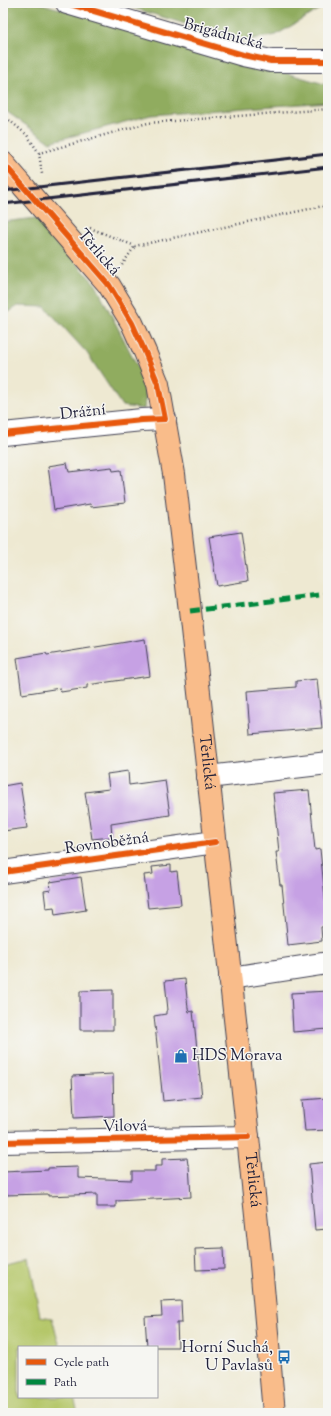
<svg xmlns="http://www.w3.org/2000/svg" width="331" height="1416" font-family="'Sorts Mill Goudy',serif">
<rect width="100%" height="100%" fill="#f6f6f2"/>
<filter id="ink" filterUnits="userSpaceOnUse"><feTurbulence type="fractalNoise" baseFrequency=".025" numOctaves="2"/><feDisplacementMap in="SourceGraphic" scale="8" xChannelSelector="R" yChannelSelector="G"/><feConvolveMatrix kernelMatrix="1 2 1 2 8 2 1 2 1" color-interpolation-filters="sRGB"/></filter>
<filter id="wash" filterUnits="userSpaceOnUse"><feTurbulence type="fractalNoise" baseFrequency=".012" numOctaves="4" result="noise"/><feDisplacementMap in="SourceGraphic" scale="16" xChannelSelector="R" yChannelSelector="G"/><feGaussianBlur stdDeviation="0.9" result="paint"/><feColorMatrix in="noise" values="0 0 0 0 0 0 0 0 0 0 0 0 0 0 0 0 0 1.4 0 .05"/><feComposite in="paint" operator="in"/></filter>
<g filter="url(#wash)">
<rect width="100%" height="100%" fill="#eee9d2"/>
<polygon fill="#b5c76a" stroke="#6c7452" points="29,1258 40,1316 52,1318 60,1347 19,1347 19,1397 74,1397 78,1413 3,1413 3,1264"/>
<g fill="#90ac5e" stroke="#59674c">
<polygon points="3,3 39,3 328,85 328,102 151,115 50,142 3,109"/>
<polygon points="117,3 328,3 328,4 276,35 241,41"/>
<polygon points="36,218 96,285 147,385 144,409 122,406 87,353 45,307 18,306 3,316 3,222"/>
</g>
<g id="blocks">
<g fill="#c6a1e4">
<polygon points="67,463 69,472 112,467 113,471 121,470 125,503 91,507 90,504 54,510 48,466"/>
<polygon points="241,532 248,581 217,586 209,537"/>
<polygon points="145,639 150,676 87,685 87,688 61,692 60,688 22,694 17,658 46,653 47,655"/>
<polygon points="317,679 322,728 250,734 247,691 296,687 296,681"/>
<polygon points="128,771 129,785 165,780 170,815 111,824 112,837 92,839 85,792 109,789 107,774"/>
<polygon points="20,783 27,828 3,831 3,786"/>
<polygon points="309,790 315,850 320,849 328,926 321,927 322,941 288,945 282,885 280,885 276,852 279,852 273,793"/>
<polygon points="171,865 171,872 177,871 181,905 148,908 144,875 153,874 152,867"/>
<polygon points="81,877 86,910 55,915 54,907 46,908 44,891 51,890 50,882"/>
<polygon points="185,979 188,1008 189,1012 193,1011 202,1097 163,1101 154,1016 166,1014 166,1011 168,1010 165,981"/>
<polygon points="113,990 113,1030 80,1030 80,991"/>
<polygon points="328,991 328,1029 293,1032 291,993"/>
<polygon points="113,1074 114,1116 74,1118 72,1076"/>
<polygon points="328,1098 328,1130 305,1131 302,1100"/>
<polygon points="187,1158 188,1165 189,1165 191,1197 116,1201 116,1207 97,1207 97,1194 48,1196 48,1194 3,1195 3,1172 48,1170 48,1168 78,1167 78,1178 132,1180 132,1171 155,1171 155,1166 162,1166 162,1159"/>
<polygon points="328,1162 328,1229 315,1230 309,1164"/>
<polygon points="223,1248 224,1269 196,1270 195,1249"/>
<polygon points="181,1301 182,1322 177,1322 178,1347 147,1347 145,1317 162,1316 161,1302"/>
</g>
</g>
</g>
<g filter="url(#ink)">
<use href="#blocks" fill-opacity="0" stroke="#414052" stroke-width="1"/>
<g fill="none" stroke-linecap="round" stroke-linejoin="round">
<g stroke="#414052" stroke-width="24">
<g id="minor">
<polyline points="67,3 243,55 271,61 328,61"/>
<polyline points="3,434 142,420 165,419"/>
<polyline points="208,777 328,763"/>
<polyline points="3,872 215,842"/>
<polyline points="230,978 328,963"/>
<polyline points="3,1142 248,1137"/>
</g>
</g>
<g stroke="#414052" stroke-width="24">
<g id="major">
<path id="s1" d="M3,163L109,285L132,323L145,352L158,384L174,474L190,611L248,1137L260,1253L274,1413"/>
</g>
</g>
<g stroke="#414052" stroke-width="2.5" stroke-dasharray="1 3" stroke-linecap="butt">
<polyline points="3,115 27,135 39,153 148,123 328,109"/>
<polyline points="39,153 42,174"/>
<polyline points="90,228 135,246 328,205"/>
<polyline points="122,265 135,246"/>
</g>
<use href="#minor" stroke="#fff" stroke-width="22"/>
<use href="#major" stroke="#f9bc8a" stroke-width="22"/>
<g stroke="#22223b" stroke-width="3">
<polyline points="3,191 328,154"/>
<polyline points="3,204 328,167"/>
</g>
<polyline stroke="#00873e" stroke-width="5" stroke-dasharray="10 5" stroke-linecap="butt" points="190,611 328,594"/>
<g stroke="#f6f6f2" stroke-width="8">
<g id="cycleway">
<polyline points="67,3 243,55 271,61 328,61"/>
<polyline points="3,163 109,285 132,323 145,352 158,384 165,419 142,420 3,434"/>
<polyline points="3,872 215,842"/>
<polyline points="3,1142 248,1137"/>
</g>
</g>
<use href="#cycleway" stroke="#e8590c" stroke-width="6"/>
</g>
</g>
<defs>
<g id="shop-bare" transform="scale(1.08)"><path d="M-5-2.5h2.3a2.7 3.5 0 0 1 5.4 0H5L5.5 6h-11ZM-1.5-2.5h3a1.5 2.3 0 0 0-3 0Z" fill="#1f6fb2" stroke="#f6f6f2" stroke-width="2.5" paint-order="stroke"/></g>
<g id="bus-bare" transform="scale(1.08)"><path d="M-5-6H5V4H4V6H2V4H-2V6H-4V4H-5ZM-3.5-4V0h7V-4ZM-3.5 1.2v1.5H-2V1.2ZM2 1.2v1.5H3.5V1.2Z" fill="#1f6fb2" stroke="#f6f6f2" stroke-width="2.5" paint-order="stroke"/></g>
</defs>
<g fill-rule="evenodd">
<use href="#shop-bare" x="181" y="1056"/>
<use href="#bus-bare" x="284" y="1357"/>
</g>
<g text-anchor="middle" dominant-baseline="central" stroke-width="3" stroke-linejoin="round" paint-order="stroke">
<g font-size="16" fill="#22223b" stroke="#f6f6f2">
<text transform="translate(223 35) rotate(15)">Brigádnická</text>
<text transform="translate(98 253) rotate(49)">Těrlická</text>
<text transform="translate(83 413) rotate(-6)">Drážní</text>
<text stroke="none"><textPath href="#s1" startOffset="654">Těrlická</textPath></text>
<text transform="translate(107 844) rotate(-8)">Rovnoběžná</text>
<text transform="translate(125 1127) rotate(-1)">Vilová</text>
<text stroke="none"><textPath href="#s1" startOffset="1074">Těrlická</textPath></text>
</g>
<g font-size="16" fill="#22223b" stroke="#f6f6f2" text-anchor="start">
<text x="192" y="1056">HDS Morava</text>
<text x="273" y="1348" text-anchor="end">Horní Suchá,<tspan x="273" dy="18">U Pavlasů</tspan></text>
</g>
</g>
<rect width="331" height="1416" fill="none" stroke="#f6f6f2" stroke-width="16"/>
<rect x="18" y="1346" width="140" height="52" fill="#f6f6f2" stroke="#a1a1a9"/>
<rect x="26" y="1359" width="20" height="6" fill="#e8590c" stroke="#a1a1a9"/>
<text x="54" y="1366" font-size="12" fill="#22223b">Cycle path</text>
<rect x="26" y="1379" width="20" height="6" fill="#00873e" stroke="#a1a1a9"/>
<text x="54" y="1386" font-size="12" fill="#22223b">Path</text>
</svg>
